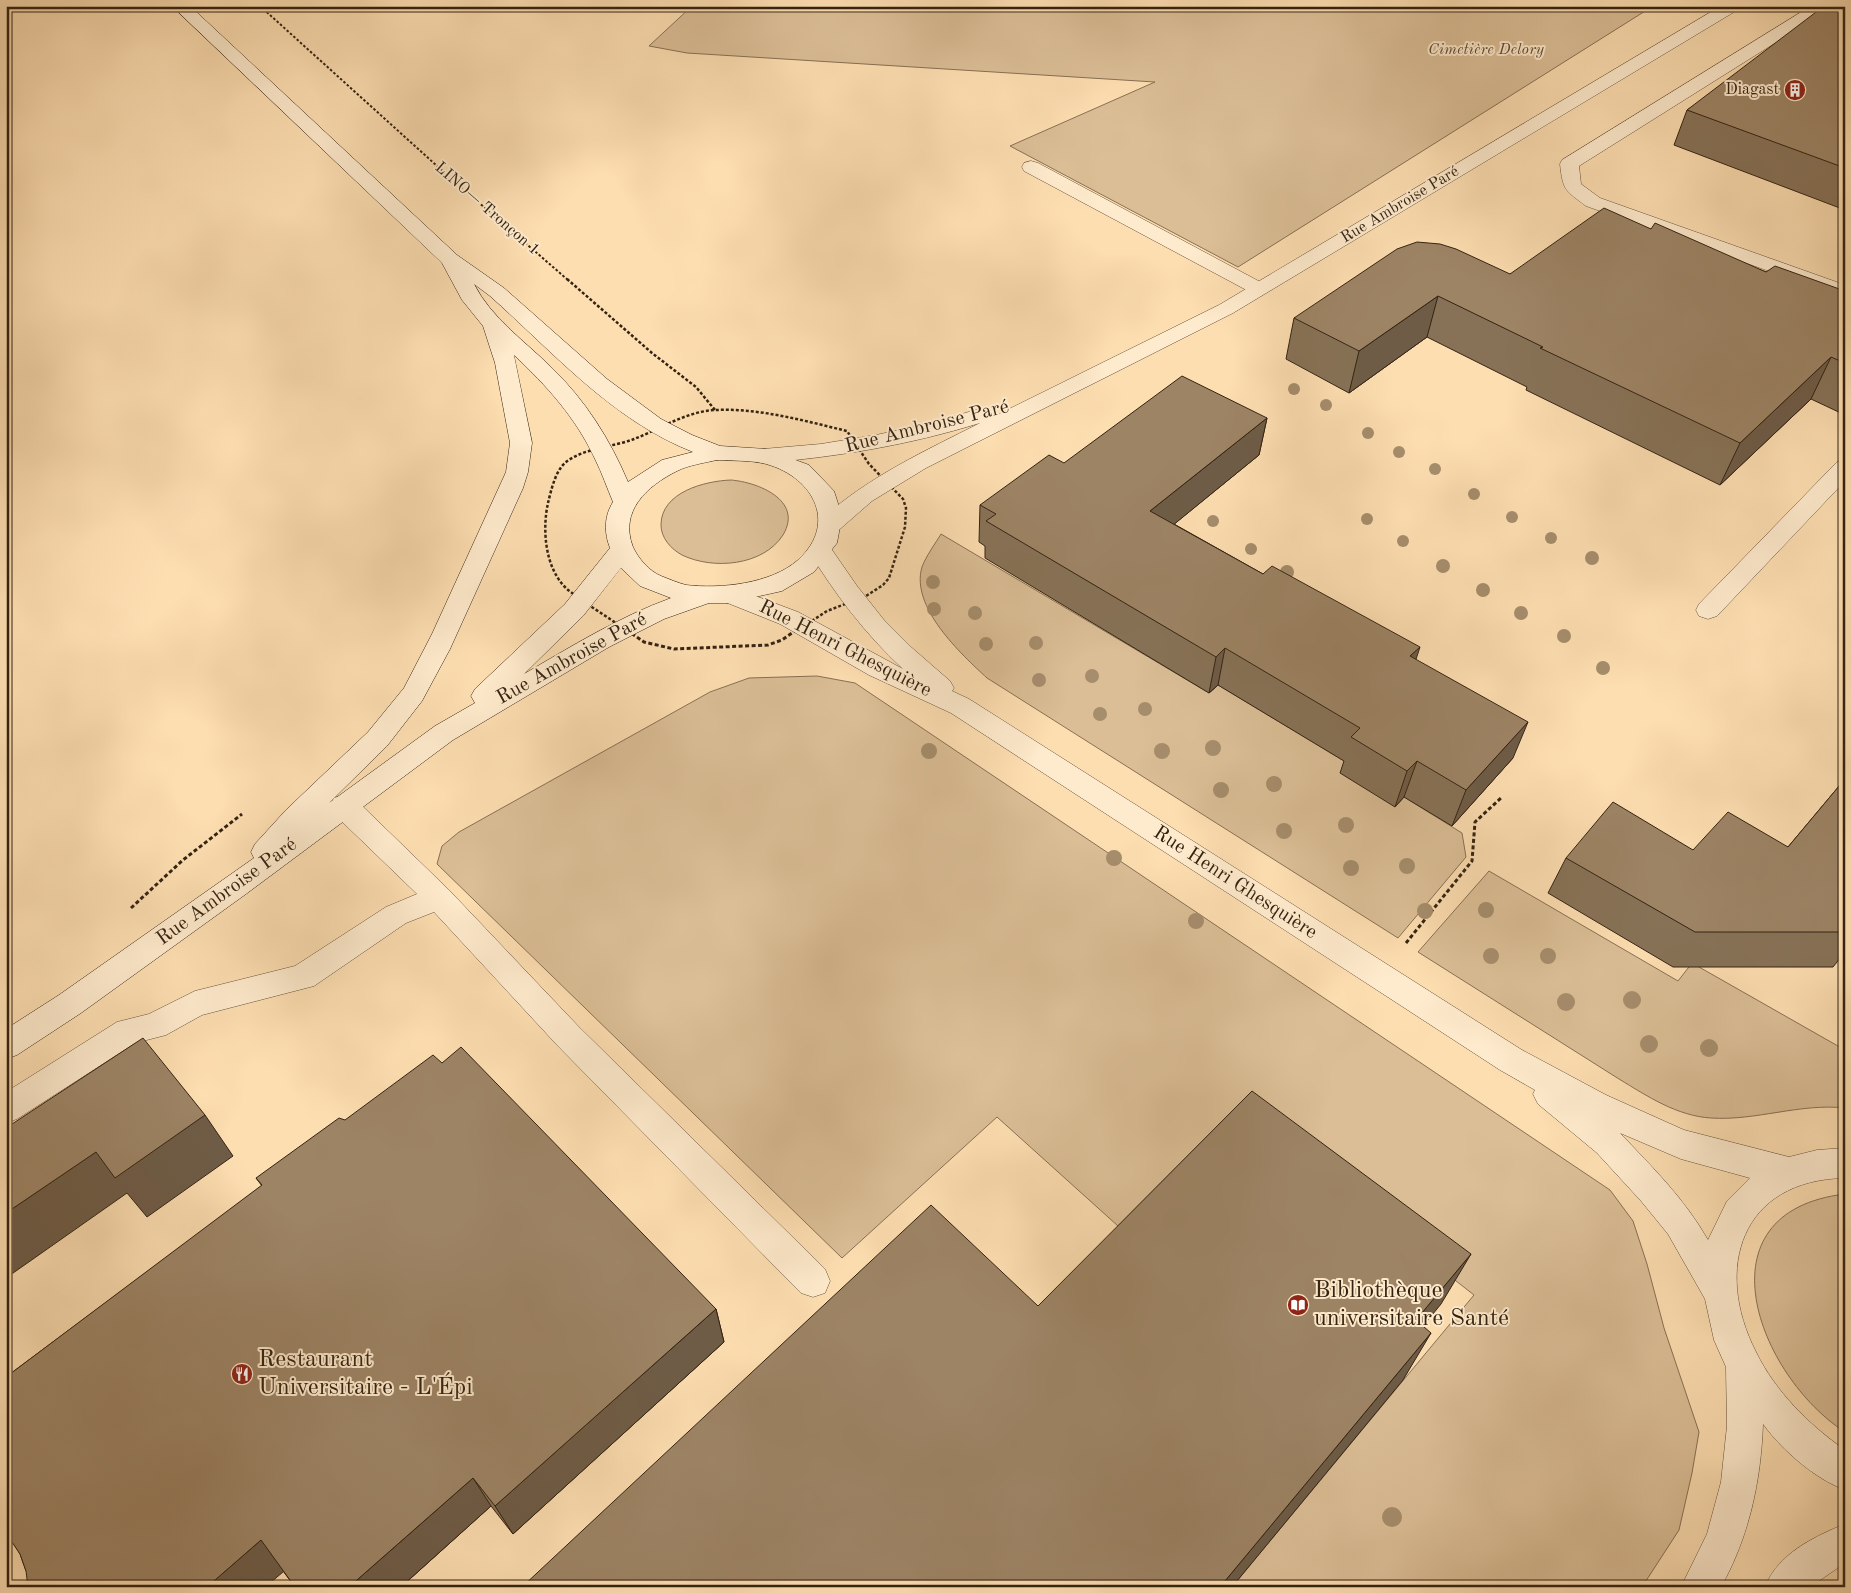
<svg xmlns="http://www.w3.org/2000/svg" width="1851" height="1593" font-family="'Old Standard TT',serif">
<rect width="100%" height="100%" fill="#fddeb1"/>
<filter id="stains"><feTurbulence type="fractalNoise" baseFrequency=".004" numOctaves="4"/><feColorMatrix values="0 0 0 0 .2 0 0 0 0 .09 0 0 0 0 .02 0 0 0 .5 -.17"/></filter>
<radialGradient id="worn" r=".72"><stop offset=".6" stop-color="#630" stop-opacity="0"/><stop offset="1" stop-color="#630" stop-opacity=".3"/></radialGradient>
<g fill="#dbbe96" stroke="#887054">
<polygon points="692,6 1648,6 1650,8 1238,267 1010,146 1155,82 687,53 649,46"/>
<path d="M731,480C757,482 804,500 783,535C763,566 713,570 682,555C671,549 661,538 661,525C661,492 705,481 731,480Z"/>
<path d="M941,534L1209,693L1218,685L1349,764L1341,773L1395,806L1404,797L1462,833L1466,857L1398,938L987,678C961,654 910,607 922,567C926,556 935,544 941,534Z"/>
<polygon points="817,676 855,683 1610,1190 1633,1221 1647,1264 1664,1328 1699,1432 1692,1473 1679,1530 1642,1587 1232,1587 1474,1295 1235,1108 1118,1226 997,1117 842,1258 437,864 442,846 459,832 710,692 749,678"/>
<path d="M1489,871L1678,981L1692,963L1845,1050V1108C1800,1103 1756,1121 1711,1118C1677,1116 1647,1096 1619,1079L1418,952Z"/>
<path d="M1845,1194V1432C1758,1376 1695,1212 1845,1194Z"/>
</g>
<g fill="none" stroke-linecap="round" stroke-linejoin="round">
<g stroke="#66523a" stroke-width="1">
<g id="service">
<path d="M1811,6H1831L1829,9L1579,166L1581,184L1600,198L1845,285V298L1586,206C1565,190 1563,191 1560,164L1562,160Z"/>
<polygon points="1031,161 1038,163 1266,285 1269,289 1266,293 1259,295 1252,293 1024,171 1022,167 1024,163"/>
<polygon points="344,795 354,798 449,890 579,1027 825,1269 830,1281 825,1293 813,1297 801,1293 557,1045 434,912 406,923 314,986 202,1015 166,1035 135,1043 17,1119 6,1123 6,1092 117,1022 149,1014 195,991 295,966 386,907 417,894 334,814 330,806 334,798"/>
</g>
</g>
<g stroke="#66523a" stroke-width="1">
<polygon id="minor" points="1845,460 1845,481 1717,616 1708,619 1699,616 1696,610 1699,604 1837,462"/>
</g>
<g stroke="#66523a" stroke-width="1">
<g id="tertiary">
<path d="M1721,6H1741L1739,9L1233,313L926,468L872,501L840,529L832,531L824,529L820,523L824,517C870,476 925,451 980,423C909,445 837,457 763,463L755,461L752,456L755,451L763,449L821,444L876,435L927,424L986,407L994,409L997,415L1219,305Z"/>
<path d="M820,542L828,544L857,586L884,620L911,647L950,681L954,688L952,691L969,699L1522,1050L1606,1095L1684,1130L1789,1157L1817,1150L1845,1148V1178C1741,1180 1713,1268 1756,1352C1775,1391 1809,1425 1845,1450V1490C1814,1478 1783,1451 1763,1424C1761,1481 1749,1537 1721,1587H1681L1707,1534L1721,1482L1727,1426L1726,1367L1714,1340L1705,1299L1668,1234L1641,1201L1597,1153L1538,1104L1533,1094L1535,1090L1500,1070L951,713L869,675L780,624L720,600L717,594L720,588L729,586L798,612L903,669C865,634 835,594 808,550L812,544ZM1620,1133L1681,1159L1750,1178L1727,1201L1708,1240C1684,1198 1653,1168 1620,1133Z"/>
<path d="M1845,1524V1563L1810,1587H1765C1778,1554 1813,1537 1845,1524Z"/>
</g>
</g>
<g stroke="#342312" stroke-width="1">
<path id="secondary" d="M172,6H190L457,255L504,288L607,379L661,419L692,435L720,446L766,449L809,465L834,491L842,516L837,543L814,572L782,591L728,603H709L664,619L609,647L453,740L246,894L81,1013L17,1055L6,1059V1029L59,995L254,858L251,852L255,844L286,810L368,732L404,688L432,634L506,472L510,443L495,363L483,326L462,300L442,263ZM474,284L490,296C554,353 612,420 693,452L662,460L628,482C610,439 585,400 552,368C525,341 492,319 474,284ZM514,355C547,386 576,418 595,459C602,473 607,488 613,502C604,516 604,533 610,548L565,604L475,689L471,696L475,703L435,726L329,803L387,746L422,701L450,649L523,488L528,472L532,443ZM717,460C732,461 748,460 762,463C811,474 840,522 798,560C771,584 720,589 686,585C678,583 669,579 661,576C649,571 638,558 633,547C619,511 647,486 677,471C689,465 704,463 717,460ZM621,568L640,586L671,598C619,617 572,646 524,674L583,616Z"/>
</g>
<polyline stroke="#342312" stroke-width="2" stroke-dasharray="2.5 2" stroke-linecap="butt" points="260,6 447,175 568,280"/>
<g stroke="#342312" stroke-width="2.5" stroke-dasharray="3 2" stroke-linecap="butt">
<polyline points="567,279 652,353 696,387 715,410"/>
<path d="M623,628C605,615 584,603 567,589C545,569 542,530 548,503C551,491 555,471 566,462C584,448 613,447 634,439C660,429 687,411 716,410C760,408 805,421 847,431L869,464L903,499L906,508L905,527L889,578L883,585L866,596L827,611L801,628"/>
</g>
<g stroke="#342312" stroke-width="3" stroke-dasharray="4 2.5" stroke-linecap="butt">
<polyline points="621,626 644,642 674,649 768,645 782,640 802,626"/>
<polyline points="131,908 183,860 242,814"/>
<polyline points="1406,943 1472,861 1475,822 1501,798"/>
</g>
<use href="#service" fill="#feeacc" fill-rule="evenodd"/>
<use href="#minor" fill="#feeacc" fill-rule="evenodd"/>
<use href="#tertiary" fill="#feeacc" fill-rule="evenodd"/>
<use href="#secondary" fill="#feeacc" fill-rule="evenodd"/>
</g>
<g fill="#a68d6c">
<circle cx="1294" cy="389" r="6"/>
<circle cx="1326" cy="405" r="6"/>
<circle cx="1368" cy="433" r="6"/>
<circle cx="1399" cy="452" r="6"/>
<circle cx="1435" cy="469" r="6"/>
<circle cx="1474" cy="494" r="6"/>
<circle cx="1512" cy="517" r="6"/>
<circle cx="1367" cy="519" r="6"/>
<circle cx="1213" cy="521" r="6"/>
<circle cx="1551" cy="538" r="6"/>
<circle cx="1403" cy="541" r="6"/>
<circle cx="1251" cy="549" r="6"/>
<circle cx="1592" cy="558" r="7"/>
<circle cx="1443" cy="566" r="7"/>
<circle cx="1287" cy="572" r="7"/>
<circle cx="933" cy="582" r="7"/>
<circle cx="1483" cy="590" r="7"/>
<circle cx="934" cy="609" r="7"/>
<circle cx="975" cy="613" r="7"/>
<circle cx="1521" cy="613" r="7"/>
<circle cx="1564" cy="636" r="7"/>
<circle cx="1036" cy="643" r="7"/>
<circle cx="986" cy="644" r="7"/>
<circle cx="1603" cy="668" r="7"/>
<circle cx="1092" cy="676" r="7"/>
<circle cx="1039" cy="680" r="7"/>
<circle cx="1145" cy="709" r="7"/>
<circle cx="1100" cy="714" r="7"/>
<circle cx="1213" cy="748" r="8"/>
<circle cx="929" cy="751" r="8"/>
<circle cx="1162" cy="751" r="8"/>
<circle cx="1274" cy="784" r="8"/>
<circle cx="1221" cy="790" r="8"/>
<circle cx="1346" cy="825" r="8"/>
<circle cx="1284" cy="831" r="8"/>
<circle cx="1114" cy="858" r="8"/>
<circle cx="1407" cy="866" r="8"/>
<circle cx="1351" cy="868" r="8"/>
<circle cx="1486" cy="910" r="8"/>
<circle cx="1425" cy="911" r="8"/>
<circle cx="1196" cy="921" r="8"/>
<circle cx="1491" cy="956" r="8"/>
<circle cx="1548" cy="956" r="8"/>
<circle cx="1632" cy="1000" r="9"/>
<circle cx="1566" cy="1002" r="9"/>
<circle cx="1649" cy="1044" r="9"/>
<circle cx="1709" cy="1048" r="9"/>
<circle cx="1392" cy="1517" r="10"/>
</g>
<g fill="#877257" stroke="#342312">
<polygon points="1845,6 1845,210 1674,145 1687,110"/>
<polygon points="1651,229 1766,272 1845,291 1845,415 1811,399 1720,485 1526,390 1527,387 1427,337 1349,393 1286,359 1294,318 1510,274"/>
<polygon points="1267,418 1259,455 1174,524 1416,660 1513,758 1452,826 1404,797 1395,807 1340,773 1344,761 1218,685 1209,693 985,558 985,546 979,542 980,505"/>
<polygon points="1845,779 1845,952 1833,967 1673,967 1548,893 1566,858 1693,850 1788,847"/>
<polygon points="256,1178 716,1309 724,1342 513,1534 491,1506 401,1587 295,1587 283,1571 26,1571 20,1554 8,1535 6,1535 6,1377 262,1186"/>
</g>
<g fill="#6e5c47" stroke="#342312">
<polygon points="1438,296 1427,337 1349,393 1359,351"/>
<polygon points="1831,357 1811,399 1720,485 1740,443"/>
<polygon points="1267,418 1259,455 1145,548 1150,511"/>
<polygon points="1420,647 1408,684 1410,656"/>
<polygon points="1225,648 1218,685 1209,693 1216,657"/>
<polygon points="1528,722 1513,758 1452,826 1466,790"/>
<polygon points="1417,761 1404,797 1395,807 1407,771"/>
<polygon points="205,1115 233,1156 147,1217 127,1193 6,1278 6,1213 96,1152"/>
<polygon points="1471,1254 1441,1304 1389,1368 1416,1320"/>
<polygon points="716,1309 724,1342 513,1534 495,1506"/>
<polygon points="1431,1333 1403,1380 1232,1587 1220,1587"/>
<polygon points="473,1478 491,1506 401,1587 349,1587"/>
<polygon points="261,1540 289,1567 265,1587 207,1587"/>
</g>
<g fill="#9d8465" stroke="#342312">
<polygon points="1824,6 1845,6 1845,168 1687,110"/>
<polygon points="1604,208 1651,229 1655,223 1766,272 1775,266 1845,291 1845,363 1831,357 1740,443 1540,348 1543,347 1438,296 1359,351 1294,318 1397,249 1417,242 1440,244 1456,249 1510,274"/>
<polygon points="1182,376 1267,418 1150,511 1263,574 1272,566 1420,647 1410,656 1528,722 1466,790 1417,761 1407,771 1351,737 1360,728 1225,648 1216,657 986,521 996,514 980,505 1049,455 1064,463"/>
<polygon points="1845,779 1845,932 1695,932 1566,858 1613,802 1693,850 1728,812 1788,847"/>
<polygon points="143,1038 205,1115 115,1178 96,1152 6,1213 6,1128"/>
<polygon points="461,1047 716,1309 495,1506 473,1478 349,1587 295,1587 261,1540 207,1587 28,1587 26,1571 20,1554 6,1533 6,1377 262,1185 256,1178 339,1118 345,1120 433,1055 442,1063"/>
<polygon points="1252,1091 1471,1254 1416,1320 1431,1333 1220,1587 522,1587 931,1205 1038,1306"/>
</g>
<defs>
<g id="building-disc" transform="scale(1.125)"><circle r="9.5" fill="#8f2418" stroke="#feeacc"/><path d="M-4-6H4V6H1V3H-1V6H-4ZM-2.5-4.3h1.7v1.8h-1.7ZM.8-4.3h1.7v1.8H.8ZM-2.5-1h1.7V.8h-1.7ZM.8-1h1.7V.8H.8Z" fill="#fff"/></g>
<g id="library-disc" transform="scale(1.125)"><circle r="9.5" fill="#8f2418" stroke="#feeacc"/><path d="M-6-4Q-3-5.5-.7-3.5V5Q-3 3-6 4ZM6-4Q3-5.5 .7-3.5V5Q3 3 6 4Z" fill="#fff"/></g>
<g id="restaurant-disc" transform="scale(1.125)"><circle r="9.5" fill="#8f2418" stroke="#feeacc"/><path d="M-5-6h1v4h1v-4h1v4h1v-4h1v5L-1.5 .5V6h-2V.5L-5-1ZM5-6V6H3V1.5H1.5Q1.5-4 5-6Z" fill="#fff"/></g>
</defs>
<g fill-rule="evenodd">
<use href="#building-disc" x="1795" y="90"/>
<use href="#library-disc" x="1298" y="1305"/>
<use href="#restaurant-disc" x="242" y="1374"/>
</g>
<g text-anchor="middle" dominant-baseline="central" stroke-width="4" stroke-linejoin="round" paint-order="stroke">
<g font-size="16" font-style="italic" fill="#5e4a33" stroke="#feeacc">
<text x="1486" y="50">Cimetière Delory</text>
</g>
<g font-size="16" fill="#342312" stroke="#feeacc" text-anchor="end">
<text x="1779" y="90">Diagast</text>
</g>
<g font-size="16" fill="#342312" stroke="#feeacc">
<text transform="translate(1400 205) rotate(-31)">Rue Ambroise Paré</text>
<text transform="translate(487 209) rotate(41)">LINO— Tronçon 1</text>
</g>
<g font-size="20" fill="#342312" stroke="#feeacc">
<text transform="translate(927 427) rotate(-14)">Rue Ambroise Paré</text>
<text transform="translate(845 649) rotate(27)">Rue Henri Ghesquière</text>
<text transform="translate(572 659) rotate(-29)">Rue Ambroise Paré</text>
<text transform="translate(1235 883) rotate(33)">Rue Henri Ghesquière</text>
<text transform="translate(227 892) rotate(-36)">Rue Ambroise Paré</text>
</g>
<g font-size="24" fill="#342312" stroke="#feeacc" text-anchor="start">
<text x="1314" y="1291">Bibliothèque<tspan x="1314" dy="28">universitaire Santé</tspan></text>
<text x="258" y="1360">Restaurant<tspan x="258" dy="28">Universitaire - L'Épi</tspan></text>
</g>
</g>
<rect width="1851" height="1593" fill="none" stroke="#fddeb1" stroke-width="25"/>
<rect x="8" y="8" width="1836" height="1578" fill="none" stroke="#342312" stroke-width="2.5"/>
<rect x="12" y="12" width="1826" height="1568" fill="none" stroke="#342312"/>
<rect width="100%" height="100%" filter="url(#stains)"/>
<rect width="100%" height="100%" fill="url(#worn)"/>
</svg>
